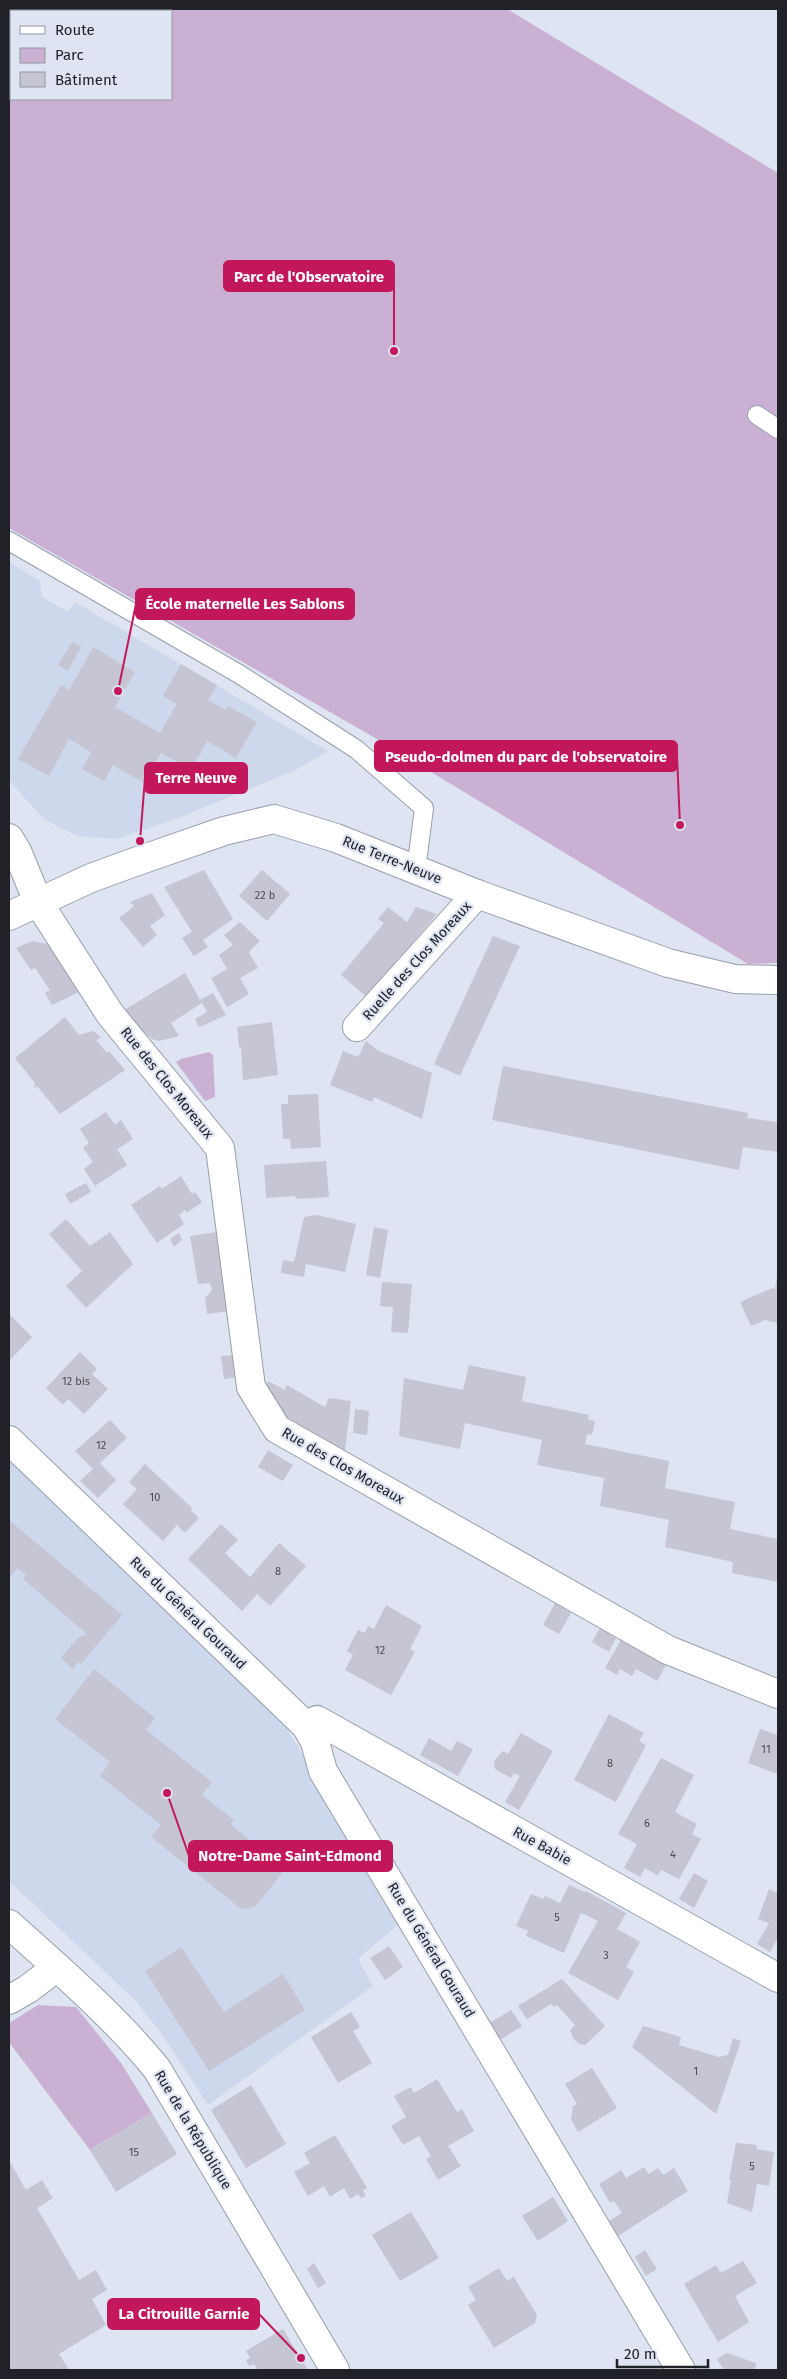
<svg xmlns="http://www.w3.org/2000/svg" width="787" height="2379" font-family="'Fira Sans',sans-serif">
<rect width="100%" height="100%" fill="#dee4f2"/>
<g fill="#ced8ec">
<polygon points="9,562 40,581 42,597 68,612 75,602 328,751 296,770 168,822 117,839 77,836 45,820 9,781"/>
<polygon points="9,1459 274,1706 401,1922 358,1959 373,1986 208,2105 161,2033 136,2001 9,1881"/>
</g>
<g fill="#cab1d3" fill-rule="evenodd">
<path d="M9,9H507L778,173V963L748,964L370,735L9,528ZM11,11H171V99H11Z"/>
<polygon points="209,1052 213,1055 215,1097 205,1101 176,1062 181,1059"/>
<polygon points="38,2005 76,2007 121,2063 152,2113 90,2150 9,2042 9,2023"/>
</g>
<g fill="#c6c5d3">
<polygon points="72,642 81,647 68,671 58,665"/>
<polygon points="93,647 135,672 115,707 160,733 177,704 163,696 181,664 217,685 208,700 225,710 228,706 257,722 236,758 207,741 191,770 161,753 144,783 113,765 104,781 82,769 91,752 69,739 49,776 18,759 61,685 69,690"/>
<polygon points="204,870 233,919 203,940 208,947 194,956 182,938 192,932 164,887"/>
<polygon points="262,870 290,894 267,921 239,896"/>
<polygon points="152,893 165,915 150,926 157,935 143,947 119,918 134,906 130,902"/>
<polygon points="388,907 407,922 416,907 437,914 367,997 341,975 384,923 378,919"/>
<polygon points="240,922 260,941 249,952 258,968 240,978 249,994 227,1007 211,978 227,969 219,955 233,945 224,935"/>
<polygon points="493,936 520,946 460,1076 434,1064"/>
<polygon points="32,941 47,944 81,991 52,1005 45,993 50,990 35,968 31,970 16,948"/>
<polygon points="185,973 200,1000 213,993 226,1015 199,1027 195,1019 207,1012 202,1003 171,1023 179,1036 159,1041 152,1039 121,1012"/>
<polygon points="65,1017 79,1035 93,1031 101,1037 96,1040 107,1053 109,1051 125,1070 60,1114 37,1086 34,1088 35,1083 15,1058"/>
<polygon points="272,1022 278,1075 243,1080 241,1047 239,1047 237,1027"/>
<polygon points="366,1041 377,1050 432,1073 422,1119 374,1097 372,1102 330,1085 343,1051 358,1057"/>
<polygon points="503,1066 748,1113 747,1118 778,1122 778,1152 743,1147 739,1170 492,1120"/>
<polygon points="318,1094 321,1147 291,1149 290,1139 283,1139 281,1104 288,1104 288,1095"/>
<polygon points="106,1112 115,1125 121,1120 133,1139 117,1149 127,1165 95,1186 84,1169 93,1162 83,1148 89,1143 80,1129"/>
<polygon points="326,1161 329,1197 296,1199 295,1196 266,1198 264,1165"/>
<polygon points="181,1176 192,1194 195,1192 202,1202 187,1213 185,1210 179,1215 184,1224 157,1243 131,1205 160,1186 162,1189"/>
<polygon points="86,1183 91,1192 70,1204 65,1194"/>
<polygon points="317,1215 356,1224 345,1272 306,1264 304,1277 281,1273 283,1260 294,1262 304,1217"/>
<polygon points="66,1219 90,1246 110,1232 133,1264 86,1308 66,1286 82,1271 49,1234"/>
<polygon points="374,1227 388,1230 380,1278 366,1275"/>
<polygon points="223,1231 231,1311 207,1314 205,1298 212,1290 210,1283 198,1284 190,1236"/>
<polygon points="179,1233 182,1240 174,1247 170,1239"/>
<polygon points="777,1277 778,1323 765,1320 751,1326 740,1302 772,1288 775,1289"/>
<polygon points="382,1282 412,1284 408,1333 391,1332 393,1307 380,1306"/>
<polygon points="9,1314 32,1337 9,1361"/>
<polygon points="80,1352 97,1369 92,1374 108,1389 84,1414 68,1399 63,1405 46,1388"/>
<polygon points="236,1355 238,1377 224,1379 221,1356"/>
<polygon points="469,1365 526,1377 522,1401 589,1415 588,1420 595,1421 592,1435 587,1434 585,1444 669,1461 665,1488 735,1502 730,1529 778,1539 778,1582 732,1573 733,1562 665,1547 669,1520 600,1506 604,1478 537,1465 542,1440 465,1423 460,1449 399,1436 404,1378 463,1390"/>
<polygon points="268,1381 285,1390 287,1385 325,1407 329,1398 351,1401 345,1451 288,1418 276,1404 266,1386"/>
<polygon points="355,1409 369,1411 367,1435 353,1433"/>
<polygon points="110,1420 127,1438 100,1463 116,1480 98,1498 80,1481 93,1469 75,1451"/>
<polygon points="268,1450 293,1465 283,1481 258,1467"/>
<polygon points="145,1464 192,1508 191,1510 199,1518 185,1533 177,1525 163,1541 123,1504 137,1489 129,1482"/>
<polygon points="9,1520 122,1615 81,1664 78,1662 73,1669 61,1658 78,1638 87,1634 23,1579 26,1575 17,1568 9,1578"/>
<polygon points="221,1524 238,1540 225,1553 250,1577 279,1543 306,1566 270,1606 257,1594 242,1611 188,1559"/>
<polygon points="555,1603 571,1613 559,1634 543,1625"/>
<polygon points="386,1605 422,1626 410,1649 415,1652 391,1695 345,1670 353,1655 347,1651 358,1630 365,1633 368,1626 374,1629"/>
<polygon points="600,1628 616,1638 609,1652 592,1642"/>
<polygon points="621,1640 666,1665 657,1681 636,1669 632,1676 620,1669 617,1675 605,1668"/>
<polygon points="94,1669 155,1718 146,1730 212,1782 202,1795 234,1820 231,1825 286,1868 256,1906 247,1909 240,1908 151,1837 161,1825 100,1776 110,1762 55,1719"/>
<polygon points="609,1714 644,1733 639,1741 646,1745 616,1802 574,1780"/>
<polygon points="760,1729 778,1735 778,1774 748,1763"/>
<polygon points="521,1733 553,1751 519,1810 505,1802 520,1776 514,1773 511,1778 495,1769 494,1761 503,1751 508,1754"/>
<polygon points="429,1738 451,1751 457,1741 473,1749 458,1776 420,1755"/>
<polygon points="661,1758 694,1775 675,1812 697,1824 692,1834 701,1839 679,1879 661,1870 658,1876 645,1868 640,1877 624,1868 637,1844 618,1834"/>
<polygon points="694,1873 708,1881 694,1908 679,1899"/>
<polygon points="569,1885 585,1892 586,1891 626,1913 617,1929 640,1942 626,1967 634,1972 618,2000 568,1973 598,1921 581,1913 564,1953 526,1936 528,1931 516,1926 531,1894 543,1899 545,1896 560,1903"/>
<polygon points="769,1889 778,1893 778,1937 770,1952 757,1944 769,1923 758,1919"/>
<polygon points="389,1946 403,1967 385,1980 370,1958"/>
<polygon points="181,1947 224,2012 283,1974 305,2010 209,2071 145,1971"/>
<polygon points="562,1979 605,2026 585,2045 579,2044 573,2038 570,2030 575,2025 557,2005 554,2007 551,2004 527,2019 518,2006"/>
<polygon points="511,2010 522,2026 500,2040 490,2023"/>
<polygon points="351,2012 360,2027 353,2031 372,2063 338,2083 311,2037"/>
<polygon points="643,2026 681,2037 679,2045 719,2057 728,2055 733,2038 741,2041 716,2114 632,2047"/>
<polygon points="592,2068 617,2108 578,2132 571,2119 573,2106 577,2104 565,2084"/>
<polygon points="437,2079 457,2112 462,2109 474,2131 448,2146 461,2166 438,2180 426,2159 431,2156 419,2136 403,2145 391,2126 406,2117 394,2096 411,2087 414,2093"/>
<polygon points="251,2085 286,2144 246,2168 211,2110"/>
<polygon points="152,2113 177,2154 116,2192 90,2150"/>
<polygon points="335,2135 367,2188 363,2190 366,2196 361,2198 358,2194 350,2199 344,2188 330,2197 324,2186 308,2196 294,2172 310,2163 304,2153"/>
<polygon points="736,2143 757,2145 756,2149 774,2152 769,2186 757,2184 752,2212 727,2203 731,2180 729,2180"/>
<polygon points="9,2160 26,2190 42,2180 53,2198 37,2208 79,2280 96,2270 107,2290 92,2299 106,2325 59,2354 69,2370 9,2370"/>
<polygon points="644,2167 649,2174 658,2168 663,2175 674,2168 688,2191 618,2236 609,2221 622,2213 614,2201 610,2203 599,2184 621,2170 626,2178"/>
<polygon points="553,2197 568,2221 538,2241 522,2216"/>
<polygon points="411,2212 439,2258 400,2281 372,2235"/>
<polygon points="645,2250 657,2269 646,2276 635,2257"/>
<polygon points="743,2261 757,2283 735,2296 749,2322 718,2342 684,2284 716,2265 721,2273"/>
<polygon points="314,2263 326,2283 318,2288 307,2269"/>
<polygon points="499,2268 507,2281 514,2277 537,2315 535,2323 494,2348 468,2305 476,2300 468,2287"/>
<polygon points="283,2329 308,2370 258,2370 254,2364 249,2366 246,2360 250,2358 246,2351"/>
<polygon points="727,2353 756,2363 755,2370 724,2370 717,2359"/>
</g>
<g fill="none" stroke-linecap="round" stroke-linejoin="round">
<g stroke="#989eab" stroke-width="20">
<g id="lane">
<polyline points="757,415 778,429"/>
<polyline points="9,541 239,674 356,749 424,808 416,870"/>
</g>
</g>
<g stroke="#989eab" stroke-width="30">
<g id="street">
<polyline points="9,838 17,851 38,902 110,1014 220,1148 251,1387 277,1429 668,1650 778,1694"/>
<polyline points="9,916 91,878 132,863 224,831 274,819 336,838 477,894 668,963 735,979 778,980"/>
<polyline points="357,1027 477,894"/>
<polyline points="9,1440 306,1726 315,1742 323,1771 681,2370"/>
<polyline points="306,1726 317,1720 778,1978"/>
<polyline points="9,2000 28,1989 57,1967"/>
</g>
</g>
<g stroke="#989eab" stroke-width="30">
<path id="secondary" d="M9,1924C58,1968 116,2018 157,2069L335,2370"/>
</g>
<use href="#lane" stroke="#fff" stroke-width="18"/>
<use href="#street" stroke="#fff" stroke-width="28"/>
<use href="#secondary" stroke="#fff" stroke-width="28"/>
</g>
<g text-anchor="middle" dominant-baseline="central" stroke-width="4.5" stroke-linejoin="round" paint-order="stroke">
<g font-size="11" fill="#4a4b52">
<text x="265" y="895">22 b</text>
<text x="76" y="1381">12 bis</text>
<text x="101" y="1445">12</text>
<text x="155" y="1497">10</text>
<text x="278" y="1571">8</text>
<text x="380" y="1650">12</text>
<text x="766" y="1749">11</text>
<text x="610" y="1763">8</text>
<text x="647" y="1823">6</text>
<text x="673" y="1854">4</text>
<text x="557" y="1917">5</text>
<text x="606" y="1955">3</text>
<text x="696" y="2071">1</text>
<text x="134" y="2152">15</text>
<text x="752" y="2166">5</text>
</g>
<g font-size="14" fill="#202227" stroke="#dee4f2">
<text transform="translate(392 860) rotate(22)">Rue Terre-Neuve</text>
<text transform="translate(417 961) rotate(-48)">Ruelle des Clos Moreaux</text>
<text transform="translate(167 1083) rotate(51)">Rue des Clos Moreaux</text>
<text transform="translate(343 1466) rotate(30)">Rue des Clos Moreaux</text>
<text transform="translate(188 1613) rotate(44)">Rue du Général Gouraud</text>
<text transform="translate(542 1846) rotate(29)">Rue Babie</text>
<text transform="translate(431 1950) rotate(59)">Rue du Général Gouraud</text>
<text transform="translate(193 2130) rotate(59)">Rue de la République</text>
</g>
</g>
<path fill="none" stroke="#c2185b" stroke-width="2" d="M394 351L394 276M118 691L136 604M680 825L677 756M140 841L145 778M167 1793L189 1856M301 2358L259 2314"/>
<g fill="#c2185b" stroke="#dee4f2" stroke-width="2">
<circle cx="394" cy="351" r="5"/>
<circle cx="118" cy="691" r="5"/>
<circle cx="680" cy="825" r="5"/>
<circle cx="140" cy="841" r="5"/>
<circle cx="167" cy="1793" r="5"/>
<circle cx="301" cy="2358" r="5"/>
</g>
<g fill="#c2185b" stroke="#c2185b" stroke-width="2">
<rect x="224" y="261" width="170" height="30" rx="5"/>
<rect x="136" y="589" width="218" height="30" rx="5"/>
<rect x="375" y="741" width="302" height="30" rx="5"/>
<rect x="145" y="763" width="102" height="30" rx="5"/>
<rect x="189" y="1841" width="203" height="30" rx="5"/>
<rect x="108" y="2299" width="151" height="30" rx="5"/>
</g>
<g font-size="15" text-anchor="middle" font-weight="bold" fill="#fff">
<text x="309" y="282">Parc de l'Observatoire</text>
<text x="245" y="609">École maternelle Les Sablons</text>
<text x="526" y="762">Pseudo-dolmen du parc de l'observatoire</text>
<text x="196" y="783">Terre Neuve</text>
<text x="290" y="1861">Notre-Dame Saint-Edmond</text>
<text x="184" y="2319">La Citrouille Garnie</text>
</g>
<rect width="787" height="2379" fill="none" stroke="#202227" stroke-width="20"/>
<rect x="10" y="10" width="162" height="90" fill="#dee4f2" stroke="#9296a1"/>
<rect x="20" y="26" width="25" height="8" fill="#ffffff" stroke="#9296a1"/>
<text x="55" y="35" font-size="15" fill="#202227">Route</text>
<rect x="20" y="48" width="25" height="15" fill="#cab1d3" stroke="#9296a1"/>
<text x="55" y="60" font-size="15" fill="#202227">Parc</text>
<rect x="20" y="72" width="25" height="15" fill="#c6c5d3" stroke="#9296a1"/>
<text x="55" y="85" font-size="15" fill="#202227">Bâtiment</text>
<path d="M617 2359v8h91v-8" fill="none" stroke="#202227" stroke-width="2.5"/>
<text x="624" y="2359" font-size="15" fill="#202227" stroke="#dee4f2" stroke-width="4" paint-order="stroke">20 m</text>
</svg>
